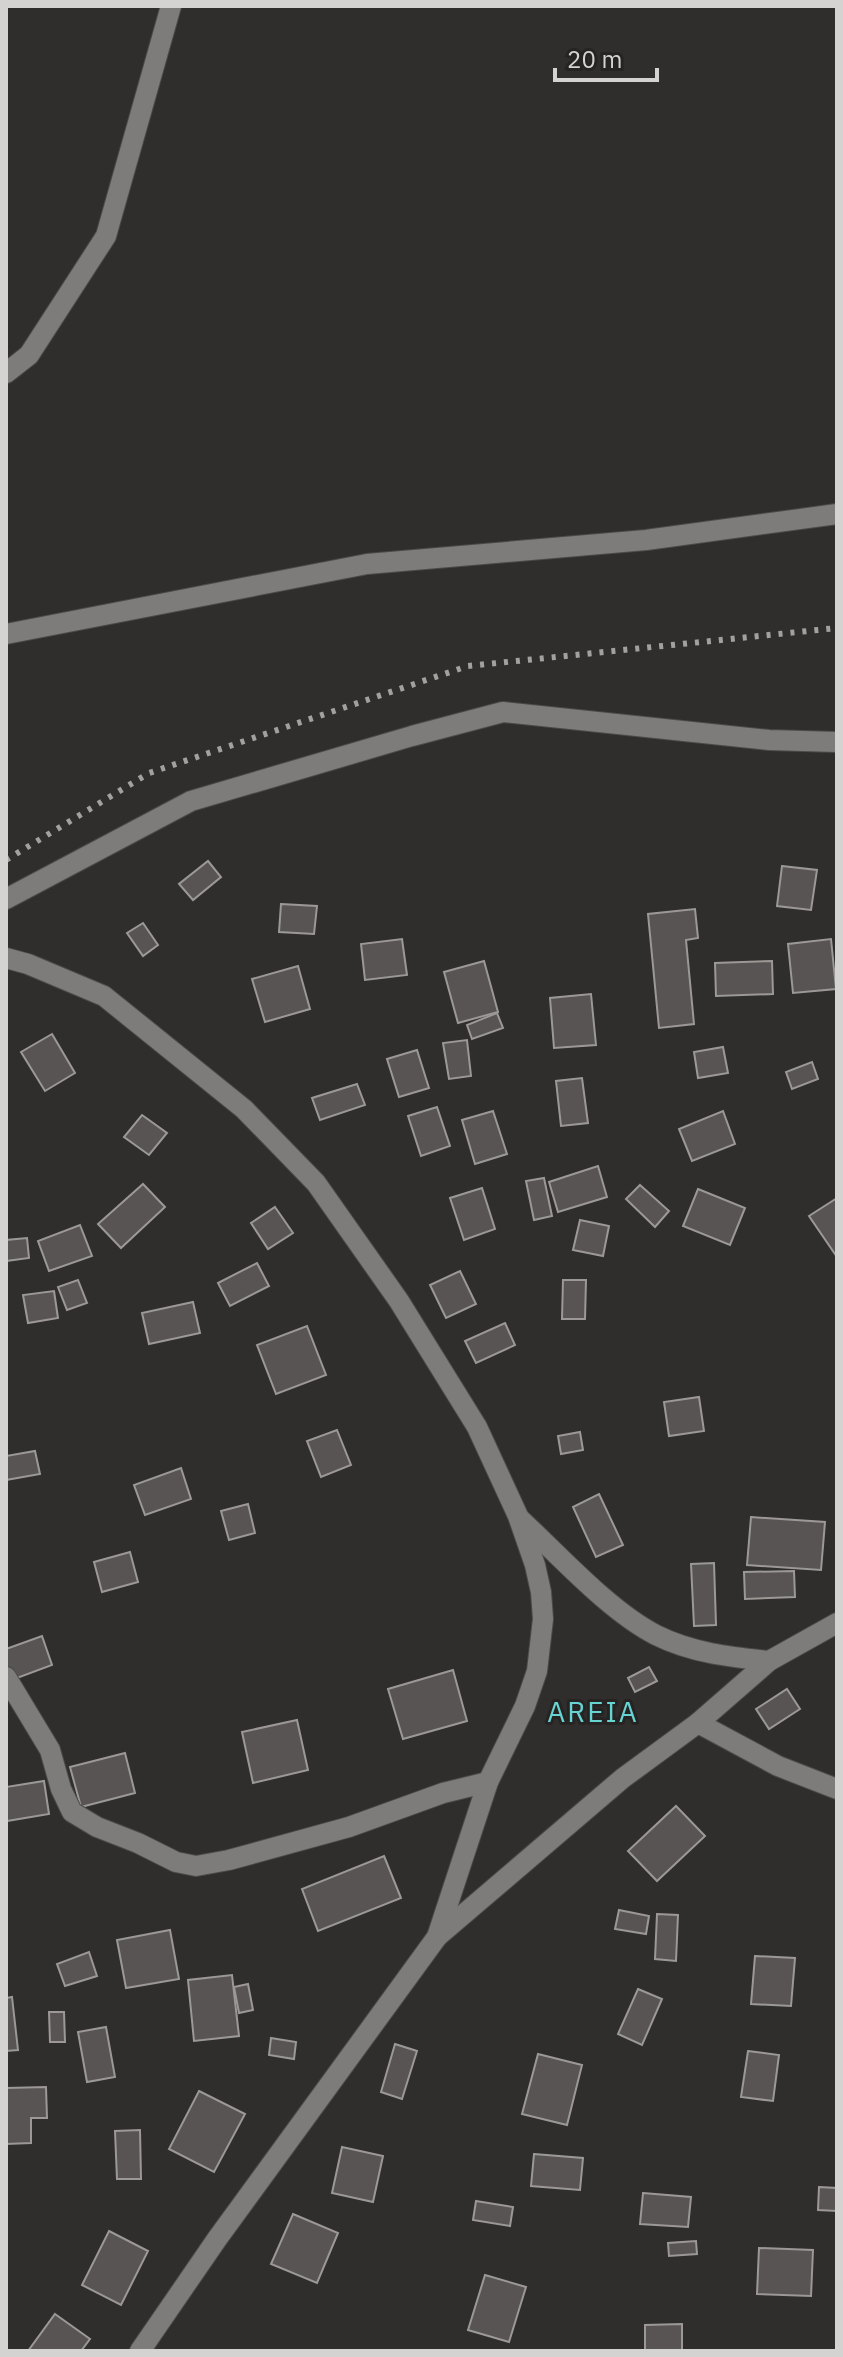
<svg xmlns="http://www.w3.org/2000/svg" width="843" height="2357" font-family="'IBM Plex Sans',sans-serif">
<rect width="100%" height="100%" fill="#302e2c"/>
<g fill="#575453" stroke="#9b9896" stroke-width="2">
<polygon points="208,861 221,877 193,900 179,884"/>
<polygon points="782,866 817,870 811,910 777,906"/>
<polygon points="281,904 317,906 314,934 279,932"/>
<polygon points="695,909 698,938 686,940 694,1024 659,1028 648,914"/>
<polygon points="143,923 158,945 143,956 127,933"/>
<polygon points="402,939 407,975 365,980 361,944"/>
<polygon points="831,939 836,989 793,993 788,944"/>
<polygon points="484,961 498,1012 458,1023 444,972"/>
<polygon points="772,961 773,994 716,996 715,963"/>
<polygon points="298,966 310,1009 265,1022 252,979"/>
<polygon points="591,994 596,1045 554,1048 550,998"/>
<polygon points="497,1013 503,1028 472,1039 467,1025"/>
<polygon points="52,1034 75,1073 45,1091 21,1052"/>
<polygon points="467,1040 471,1076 449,1079 443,1043"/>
<polygon points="723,1047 728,1073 698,1078 694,1052"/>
<polygon points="417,1050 429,1088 399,1097 387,1059"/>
<polygon points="812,1062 818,1079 792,1089 786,1072"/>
<polygon points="582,1078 588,1123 561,1126 556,1081"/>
<polygon points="357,1084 365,1105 320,1120 312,1098"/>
<polygon points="437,1107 450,1146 421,1156 408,1116"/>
<polygon points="493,1111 507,1154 475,1164 462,1120"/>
<polygon points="723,1111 735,1144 692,1161 679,1129"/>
<polygon points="142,1115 167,1133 149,1155 124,1137"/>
<polygon points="598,1166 607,1197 558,1212 549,1182"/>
<polygon points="544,1178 552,1216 534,1220 526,1181"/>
<polygon points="143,1184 165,1207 121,1248 98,1224"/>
<polygon points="640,1185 669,1211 655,1227 626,1199"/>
<polygon points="482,1188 495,1229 464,1240 450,1198"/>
<polygon points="698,1189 745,1208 730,1245 683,1226"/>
<polygon points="837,1198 837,1257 809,1216"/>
<polygon points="275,1207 293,1233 268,1249 251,1223"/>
<polygon points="580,1220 609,1226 603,1256 573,1250"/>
<polygon points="80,1225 92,1256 49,1271 38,1241"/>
<polygon points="27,1238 29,1258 6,1261 6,1240"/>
<polygon points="257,1263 269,1286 230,1306 218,1283"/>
<polygon points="460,1271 476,1304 446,1318 430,1285"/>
<polygon points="78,1280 87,1303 67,1310 58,1287"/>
<polygon points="563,1280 586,1280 585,1319 562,1319"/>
<polygon points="54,1291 58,1318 28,1323 23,1295"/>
<polygon points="193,1302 200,1333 149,1344 142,1313"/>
<polygon points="505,1323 515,1345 476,1363 465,1341"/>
<polygon points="307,1326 326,1375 276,1394 257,1345"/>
<polygon points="699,1397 704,1431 669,1436 664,1402"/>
<polygon points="337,1430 351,1465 321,1477 307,1441"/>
<polygon points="580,1432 583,1450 561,1454 558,1436"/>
<polygon points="35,1451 40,1474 6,1480 6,1456"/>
<polygon points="181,1468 191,1499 145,1515 134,1485"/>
<polygon points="599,1494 623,1545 596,1557 573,1507"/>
<polygon points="248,1504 255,1533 229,1540 221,1511"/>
<polygon points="751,1517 825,1522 821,1570 747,1565"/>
<polygon points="130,1552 138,1582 102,1592 94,1562"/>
<polygon points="714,1563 716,1625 694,1626 691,1564"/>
<polygon points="794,1571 795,1597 745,1599 744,1572"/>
<polygon points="42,1636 52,1665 9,1681 6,1673 6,1649"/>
<polygon points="649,1667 657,1681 635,1692 628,1678"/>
<polygon points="453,1670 467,1721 403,1739 388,1689"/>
<polygon points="787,1689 800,1709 769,1729 756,1709"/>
<polygon points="297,1720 308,1770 253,1783 242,1732"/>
<polygon points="125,1753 135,1793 81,1807 70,1767"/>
<polygon points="44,1781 49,1814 7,1821 6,1787"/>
<polygon points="676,1806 705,1836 657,1881 628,1851"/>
<polygon points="384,1856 401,1898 318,1931 302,1889"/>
<polygon points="619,1910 649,1916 646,1934 615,1929"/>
<polygon points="657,1914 678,1915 676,1961 655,1959"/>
<polygon points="170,1930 179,1979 126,1988 117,1940"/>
<polygon points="89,1952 97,1976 65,1986 57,1964"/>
<polygon points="755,1956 795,1958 791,2006 751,2004"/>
<polygon points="232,1975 239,2036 194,2041 188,1980"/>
<polygon points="248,1984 253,2010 239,2013 234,1987"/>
<polygon points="638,1989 662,1999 642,2045 618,2034"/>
<polygon points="12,1997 18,2050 6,2051 6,1998"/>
<polygon points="49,2012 64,2012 65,2042 50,2042"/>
<polygon points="106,2027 115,2077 87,2082 78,2032"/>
<polygon points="271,2038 296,2042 294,2059 269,2055"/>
<polygon points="395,2044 417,2051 402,2099 381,2092"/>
<polygon points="748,2051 779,2055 773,2101 741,2097"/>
<polygon points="538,2054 582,2065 567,2125 522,2114"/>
<polygon points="46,2087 47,2118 31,2118 31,2143 6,2144 6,2088"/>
<polygon points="199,2091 245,2114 214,2172 169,2149"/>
<polygon points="140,2130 141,2179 117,2179 115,2131"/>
<polygon points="342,2147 383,2156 373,2202 332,2193"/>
<polygon points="534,2154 583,2158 580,2190 531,2186"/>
<polygon points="819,2187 837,2188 837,2211 818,2210"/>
<polygon points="643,2193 691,2197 688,2227 640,2224"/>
<polygon points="476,2201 513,2207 510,2226 473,2220"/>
<polygon points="293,2214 338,2233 317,2283 271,2264"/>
<polygon points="109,2231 148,2251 121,2305 82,2285"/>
<polygon points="696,2241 697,2254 669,2256 668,2243"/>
<polygon points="759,2248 813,2250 811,2296 757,2294"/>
<polygon points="485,2275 526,2287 509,2342 468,2330"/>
<polygon points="55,2314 90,2339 81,2351 28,2351"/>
<polygon points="682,2324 682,2351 645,2351 645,2325"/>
</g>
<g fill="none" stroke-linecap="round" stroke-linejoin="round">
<g stroke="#4d4b4a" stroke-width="22">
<g id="minor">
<polyline points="6,373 29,355 106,236 171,6"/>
<polyline points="6,634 367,564 646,540 837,514"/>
<polyline points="6,899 191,801 412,736 503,712 769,740 837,742"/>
<polyline points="6,958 28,964 104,996 244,1109 316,1183 399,1301 477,1427 518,1516 535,1565 541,1592 543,1619 537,1671 525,1706 488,1782 437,1937"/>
<path d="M520,1519C559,1555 609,1611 656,1635C692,1653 730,1657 769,1661"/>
<polyline points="6,1677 50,1750 61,1789 72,1812 97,1827 138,1843 176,1862 196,1866 229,1860 349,1827 443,1793 488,1782"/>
<polyline points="698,1723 778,1766 837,1789"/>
<polyline points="140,2351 217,2239 437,1937 623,1778 698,1723 769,1661 837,1623"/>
</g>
</g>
<use href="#minor" stroke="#7e7c7a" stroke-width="20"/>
<polyline stroke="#a3a1a0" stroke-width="6" stroke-dasharray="4 8" stroke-linecap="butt" points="6,860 149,773 468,666 837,628"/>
</g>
<g text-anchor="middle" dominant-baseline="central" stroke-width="6" stroke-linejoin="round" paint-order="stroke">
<g font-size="28" letter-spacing="2" fill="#67d4d3" stroke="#262423">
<text x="593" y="1711">AREIA</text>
</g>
</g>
<rect width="843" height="2357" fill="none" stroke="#d4d3d2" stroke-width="16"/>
<path d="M555 68v12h102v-12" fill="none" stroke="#d4d3d2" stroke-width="4"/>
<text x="567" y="68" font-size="24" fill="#d4d3d2" stroke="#262423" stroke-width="6" paint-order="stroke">20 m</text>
</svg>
